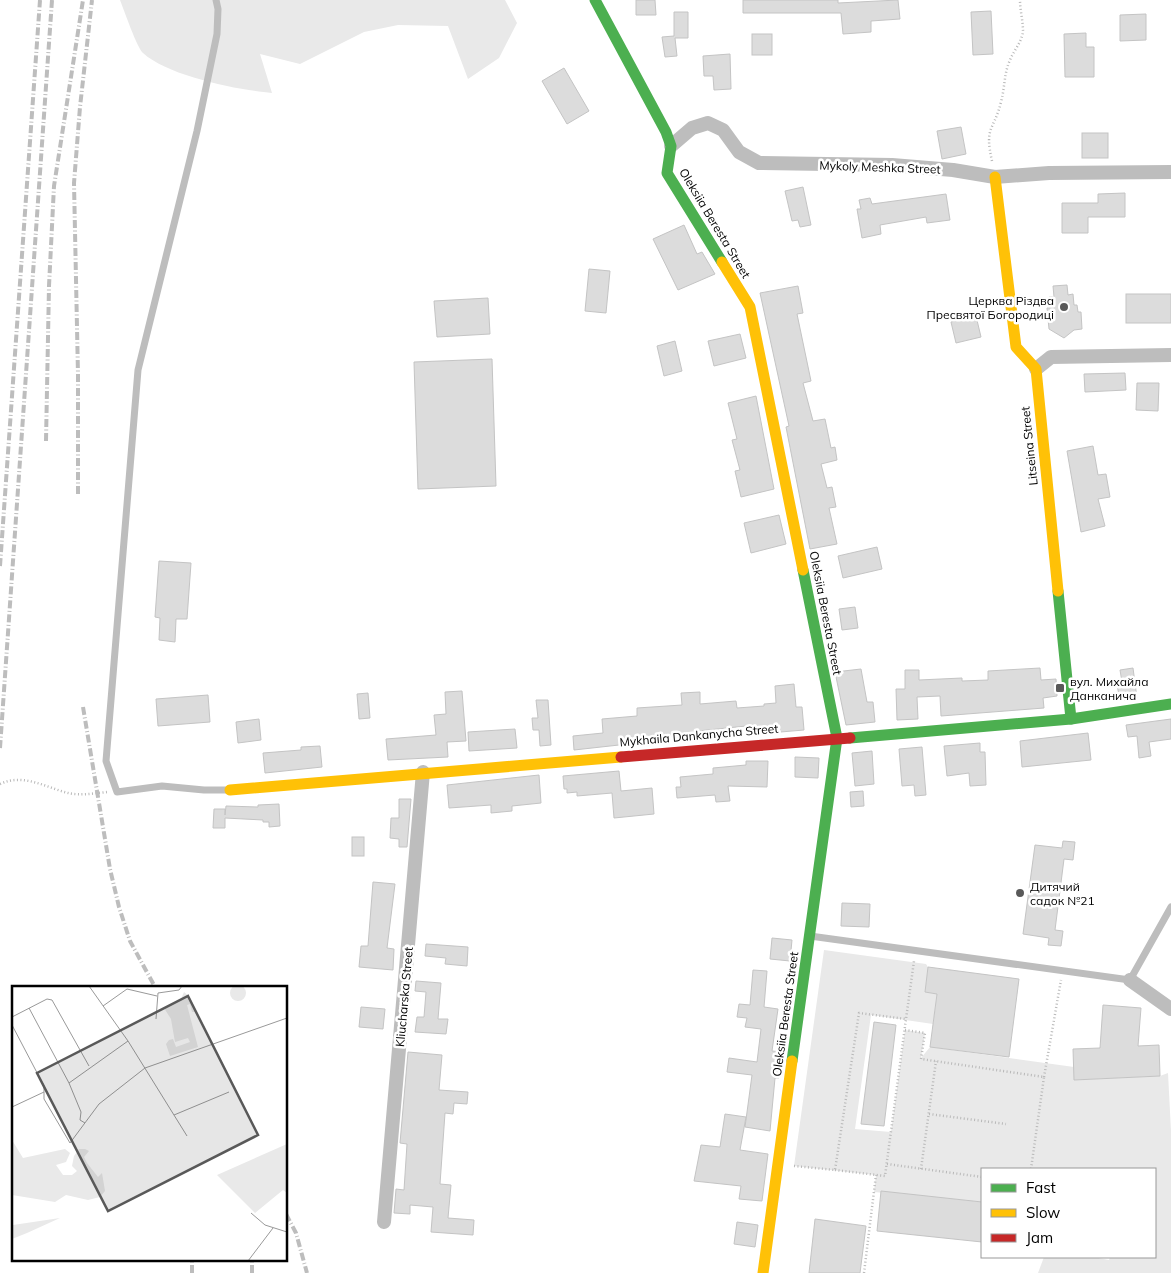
<svg xmlns="http://www.w3.org/2000/svg" width="1171" height="1273" font-family="Mulish,sans-serif">
<rect width="100%" height="100%" fill="#fff"/>
<g fill="#e9e9e9">
<path d="M120,0H505L517,23L499,58L468,79L448,26L398,25L364,32L300,64L260,54L272,93C238,90 168,76 143,53C137,48 124,10 120,0Z"/>
<polygon points="824,950 926,964 928,967 925,992 937,994 933,1024 871,1015 855,1129 891,1132 905,1030 925,1033 921,1058 930,1047 1074,1067 1074,1080 1160,1076 1168,1073 1171,1131 1171,1273 1038,1273 1044,1257 1093,1257 1109,1260 1110,1257 1155,1257 1155,1169 982,1169 982,1202 874,1192 876,1175 794,1166"/>
</g>
<g fill="#dcdcdc" stroke="#c4c4c4">
<polygon points="636,0 655,0 656,15 636,15"/>
<polygon points="743,0 838,0 838,3 898,0 900,19 871,21 871,32 843,34 841,13 743,13"/>
<polygon points="991,11 993,54 973,55 971,12"/>
<polygon points="674,12 688,12 688,38 675,38 677,56 665,57 662,37 674,36"/>
<polygon points="1146,14 1146,40 1120,41 1120,15"/>
<polygon points="1086,33 1086,47 1094,47 1094,77 1065,77 1064,34"/>
<rect x="752" y="34" width="20" height="21"/>
<polygon points="730,54 731,89 714,90 713,76 704,76 703,56"/>
<polygon points="564,68 589,111 567,124 542,81"/>
<polygon points="961,127 966,154 942,159 937,131"/>
<rect x="1082" y="133" width="26" height="25"/>
<polygon points="803,187 811,225 800,227 798,220 792,221 785,191"/>
<polygon points="1125,193 1125,217 1088,217 1088,233 1062,233 1062,203 1098,203 1098,194"/>
<polygon points="946,194 950,220 927,223 926,217 880,225 881,234 862,238 857,209 861,209 859,200 870,198 872,204"/>
<polygon points="684,225 697,254 702,252 715,274 678,290 653,239"/>
<polygon points="589,269 610,271 606,313 585,311"/>
<polygon points="1067,285 1068,295 1073,294 1074,305 1077,305 1078,312 1081,312 1082,329 1074,330 1064,338 1049,329 1047,308 1050,308 1049,297 1054,297 1053,286"/>
<polygon points="798,286 803,313 797,314 811,381 803,383 813,421 825,419 831,448 835,447 837,460 821,464 827,488 832,487 836,507 829,508 837,544 810,549 786,427 789,426 760,293"/>
<rect x="1126" y="294" width="45" height="29"/>
<polygon points="488,298 490,334 437,337 434,301"/>
<polygon points="976,316 981,337 956,343 951,322"/>
<polygon points="740,334 746,358 714,366 708,341"/>
<polygon points="675,341 682,371 664,376 657,346"/>
<polygon points="492,359 496,486 418,489 414,362"/>
<polygon points="1125,373 1126,390 1085,392 1084,374"/>
<polygon points="1137,383 1159,383 1158,411 1136,410"/>
<polygon points="756,396 774,489 741,497 735,471 740,470 732,440 737,439 728,403"/>
<polygon points="1093,446 1098,475 1106,474 1110,497 1098,499 1105,526 1081,532 1067,451"/>
<polygon points="779,515 786,544 751,553 744,523"/>
<polygon points="877,547 882,569 843,578 838,556"/>
<polygon points="159,561 191,563 187,619 176,619 175,642 159,640 160,618 155,617"/>
<polygon points="855,607 858,628 842,630 839,609"/>
<polygon points="1040,668 1041,680 1056,679 1057,696 1043,698 1044,708 941,716 940,696 917,697 918,719 897,720 896,689 905,689 905,670 919,670 919,680 962,678 962,681 988,680 988,671"/>
<polygon points="1133,668 1137,698 1124,700 1124,696 1119,697 1117,683 1122,682 1120,670"/>
<polygon points="861,669 867,702 873,702 875,722 846,725 835,672"/>
<polygon points="794,684 796,707 802,707 804,730 757,734 756,725 698,731 699,738 675,739 675,736 628,740 628,744 574,750 573,736 603,733 602,719 637,716 637,708 682,705 681,693 700,692 700,704 736,701 737,708 764,706 764,704 776,703 775,686"/>
<polygon points="462,691 466,741 447,742 448,757 388,760 386,739 436,735 434,715 446,714 445,692"/>
<polygon points="368,693 370,718 359,719 357,694"/>
<polygon points="208,695 210,722 158,726 156,699"/>
<polygon points="536,700 548,700 551,745 540,746 539,730 533,730 532,718 538,718"/>
<polygon points="259,719 261,740 238,743 236,722"/>
<polygon points="1171,719 1171,739 1149,742 1151,756 1139,758 1137,736 1128,737 1126,725"/>
<polygon points="515,729 517,748 469,751 468,732"/>
<polygon points="1088,733 1091,760 1022,767 1020,741"/>
<polygon points="980,743 980,752 985,752 986,785 970,786 969,773 947,776 944,746"/>
<polygon points="320,746 322,767 265,773 263,753 301,750 301,747"/>
<polygon points="922,747 926,795 915,796 914,785 902,786 899,749"/>
<polygon points="872,751 874,784 855,786 852,753"/>
<polygon points="795,757 819,758 818,778 795,777"/>
<polygon points="746,761 768,761 767,787 728,786 730,801 716,802 715,795 677,798 676,787 681,787 680,777 713,774 713,768 746,765"/>
<polygon points="619,771 621,791 652,788 654,814 614,818 612,793 577,796 577,792 567,793 567,789 564,789 563,776"/>
<polygon points="539,775 541,803 512,806 512,811 491,813 491,805 449,808 447,785"/>
<polygon points="863,791 864,806 851,807 850,792"/>
<polygon points="399,799 411,799 407,847 399,847 399,839 390,838 391,818 399,818"/>
<polygon points="279,804 280,826 269,827 269,822 263,822 263,820 225,818 225,828 213,828 214,809 225,809 225,815 226,806 258,807 258,805"/>
<rect x="352" y="837" width="12" height="19"/>
<polygon points="1063,841 1075,842 1073,860 1064,859 1055,930 1063,931 1061,946 1048,945 1049,938 1023,934 1035,845 1062,848"/>
<polygon points="373,882 395,884 387,948 394,949 393,970 359,967 361,946 368,946"/>
<polygon points="842,903 870,904 869,927 841,926"/>
<polygon points="772,938 792,940 790,961 770,959"/>
<polygon points="426,944 468,947 467,966 445,964 446,958 425,956"/>
<polygon points="928,967 1019,979 1009,1057 930,1047 937,994 925,992"/>
<polygon points="753,970 767,971 764,1007 778,1009 772,1051 782,1052 779,1078 775,1078 770,1131 745,1127 752,1075 727,1072 729,1058 757,1062 761,1029 745,1027 747,1018 737,1017 739,1004 750,1005"/>
<polygon points="416,981 441,983 438,1019 448,1019 446,1034 415,1032 417,1017 424,1017 426,992 415,991"/>
<polygon points="1103,1005 1141,1008 1138,1046 1159,1045 1160,1076 1074,1080 1073,1049 1100,1048"/>
<polygon points="361,1007 385,1009 383,1029 359,1027"/>
<polygon points="874,1022 896,1025 884,1126 861,1124"/>
<polygon points="408,1052 442,1055 439,1090 468,1092 467,1104 454,1103 453,1114 445,1113 440,1184 451,1185 448,1218 474,1220 473,1235 431,1232 433,1207 410,1205 410,1214 394,1213 396,1189 404,1190 407,1144 400,1143"/>
<polygon points="725,1114 746,1117 740,1150 768,1154 762,1201 739,1199 741,1186 694,1181 701,1145 720,1147"/>
<polygon points="881,1191 982,1202 982,1242 877,1231"/>
<polygon points="815,1219 866,1226 860,1273 809,1273"/>
<polygon points="737,1222 758,1225 755,1247 734,1244"/>
</g>
<g fill="none" stroke-linecap="round" stroke-linejoin="round">
<g stroke="#b8b8b8" stroke-width="2.5" stroke-dasharray="1 2.5" stroke-linecap="butt">
<path d="M992,161C984,126 994,131 1001,102C1005,87 1004,73 1010,60C1014,50 1022,42 1023,31C1023,21 1020,10 1020,0"/>
<path d="M0,784C23,773 45,787 68,793C80,796 96,793 108,792"/>
<polyline points="905,1030 925,1033 921,1059 1044,1077 1031,1169"/>
<polyline points="1044,1077 1061,980"/>
<polyline points="929,1114 1006,1124"/>
<polyline points="887,1164 982,1177"/>
<polyline points="794,1166 835,1170 859,1013 906,1019 914,961"/>
<polyline points="921,1169 936,1061"/>
<polyline points="835,1170 885,1176 906,1019"/>
<polyline points="864,1273 876,1175"/>
</g>
<g stroke="#bdbdbd" stroke-width="7">
<polyline points="216,0 218,9 217,34 197,131 138,370 106,761 117,792 162,786 204,790 229,790"/>
<polyline points="810,936 1130,980 1171,907"/>
</g>
<g stroke="#bdbdbd" stroke-width="14">
<polyline points="671,146 692,128 708,123 723,130 739,152 759,163 892,165 953,170 995,177 1049,173 1171,172"/>
<polyline points="1036,369 1051,357 1171,355"/>
<polyline points="1130,980 1171,1009"/>
<polyline points="384,1222 423,772"/>
</g>
<g stroke="#4caf50" stroke-width="11">
<polyline points="595,0 666,132 671,146 667,173 722,262"/>
<polyline points="1058,591 1071,719"/>
<polyline points="850,738 1071,719 1171,704"/>
<polyline points="792,1061 837,738 803,570"/>
</g>
<g stroke="#ffc107" stroke-width="11">
<polyline points="995,177 1016,347 1036,369 1058,591"/>
<polyline points="722,262 750,307 803,570"/>
<polyline points="230,790 621,757"/>
<polyline points="763,1273 792,1061"/>
</g>
<polyline stroke="#c62828" stroke-width="11" points="621,757 850,738"/>
<g stroke="#bdbdbd" stroke-width="4" stroke-dasharray="8 2.5 1 2.5" stroke-linecap="butt">
<polyline points="46,441 49,286 54,186 83,0"/>
<polyline points="78,494 78,375 74,183 80,107 92,0"/>
<polyline points="0,566 40,0"/>
<polyline points="83,707 110,869 119,907 130,941 155,987"/>
<polyline points="0,748 52,0"/>
<polyline points="286,1214 296,1233 307,1273"/>
<polyline points="192,1273 192,1259"/>
<polyline points="252,1273 252,1259"/>
</g>
</g>
<g fill="#595959" stroke="#fff" stroke-width="2">
<circle cx="1064" cy="307" r="5"/>
<rect x="1055" y="683" width="10" height="10" rx="2.5"/>
<circle cx="1020" cy="893" r="5"/>
</g>
<g text-anchor="middle" dominant-baseline="central" stroke-width="5" stroke-linejoin="round" paint-order="stroke">
<g font-size="12" fill="#000" stroke="#fff">
<text transform="translate(880 167) rotate(2)">Mykoly Meshka Street</text>
<text transform="translate(715 223) rotate(59)">Oleksiia Beresta Street</text>
<text transform="translate(1029 446) rotate(-96)">Litseina Street</text>
<text transform="translate(826 613) rotate(79)">Oleksiia Beresta Street</text>
<text transform="translate(699 735) rotate(-5)">Mykhaila Dankanycha Street</text>
<text transform="translate(404 997) rotate(-85)">Kliucharska Street</text>
<text transform="translate(785 1014) rotate(-82)">Oleksiia Beresta Street</text>
</g>
<g font-size="12" fill="#000" stroke="#fff" text-anchor="start">
<text x="1054" y="300" text-anchor="end">Церква Різдва<tspan x="1054" dy="14">Пресвятої Богородиці</tspan></text>
<text x="1070" y="681">вул. Михайла<tspan x="1070" dy="14">Данканича</tspan></text>
<text x="1030" y="886">Дитячий<tspan x="1030" dy="14">садок №21</tspan></text>
</g>
</g>
<g transform="translate(12 986)">
<rect width="275" height="275" fill="#fff"/>
<path d="M218 7a8 8 0 1 1 16 0a8 8 0 1 1-16 0ZM172,6L178,11L184,26H180L178,18L175,19L186,61L158,70L154,58L157,54L161,53L164,61L178,56L176,52L163,56L159,33L152,22L169,13ZM0,154L11,172L53,163L58,167L54,176L44,179L51,189H60L65,185L60,180L62,170L67,163H73L77,165L72,171L75,177L86,191L90,187L93,205L88,211L76,214L54,209L43,216L0,209ZM275,158V207L271,204L243,227L205,189ZM48,232L15,247L0,253L1,239Z" fill="#e9e9e9"/>
<path fill="none" stroke="#999" stroke-width="1" d="M77,0L116,55L175,150M91,20L115,3L145,10M17,22L57,97L69,126L68,134L73,137M0,31L35,13L40,14L77,80M144,33L146,7L167,4L170,0M0,39L32,100V113L58,157L87,118L133,82L275,32M57,97L116,55M0,121L32,106M162,129L217,106M239,227L253,239L275,246M236,275L261,242"/>
<path fill="#595959" fill-opacity="0.15" stroke="#595959" stroke-width="2.5" d="M176,10L246,149L96,225L25,87Z"/>
<rect width="275" height="275" fill="none" stroke="#000" stroke-width="2.5"/>
</g>
<rect x="981" y="1168" width="175" height="90" fill="#ffffff" stroke="#999999"/>
<rect x="991" y="1184" width="25" height="8" fill="#4caf50" stroke="#999999"/>
<text x="1026" y="1193" font-size="15" fill="#000000">Fast</text>
<rect x="991" y="1209" width="25" height="8" fill="#ffc107" stroke="#999999"/>
<text x="1026" y="1218" font-size="15" fill="#000000">Slow</text>
<rect x="991" y="1234" width="25" height="8" fill="#c62828" stroke="#999999"/>
<text x="1026" y="1243" font-size="15" fill="#000000">Jam</text>
</svg>
